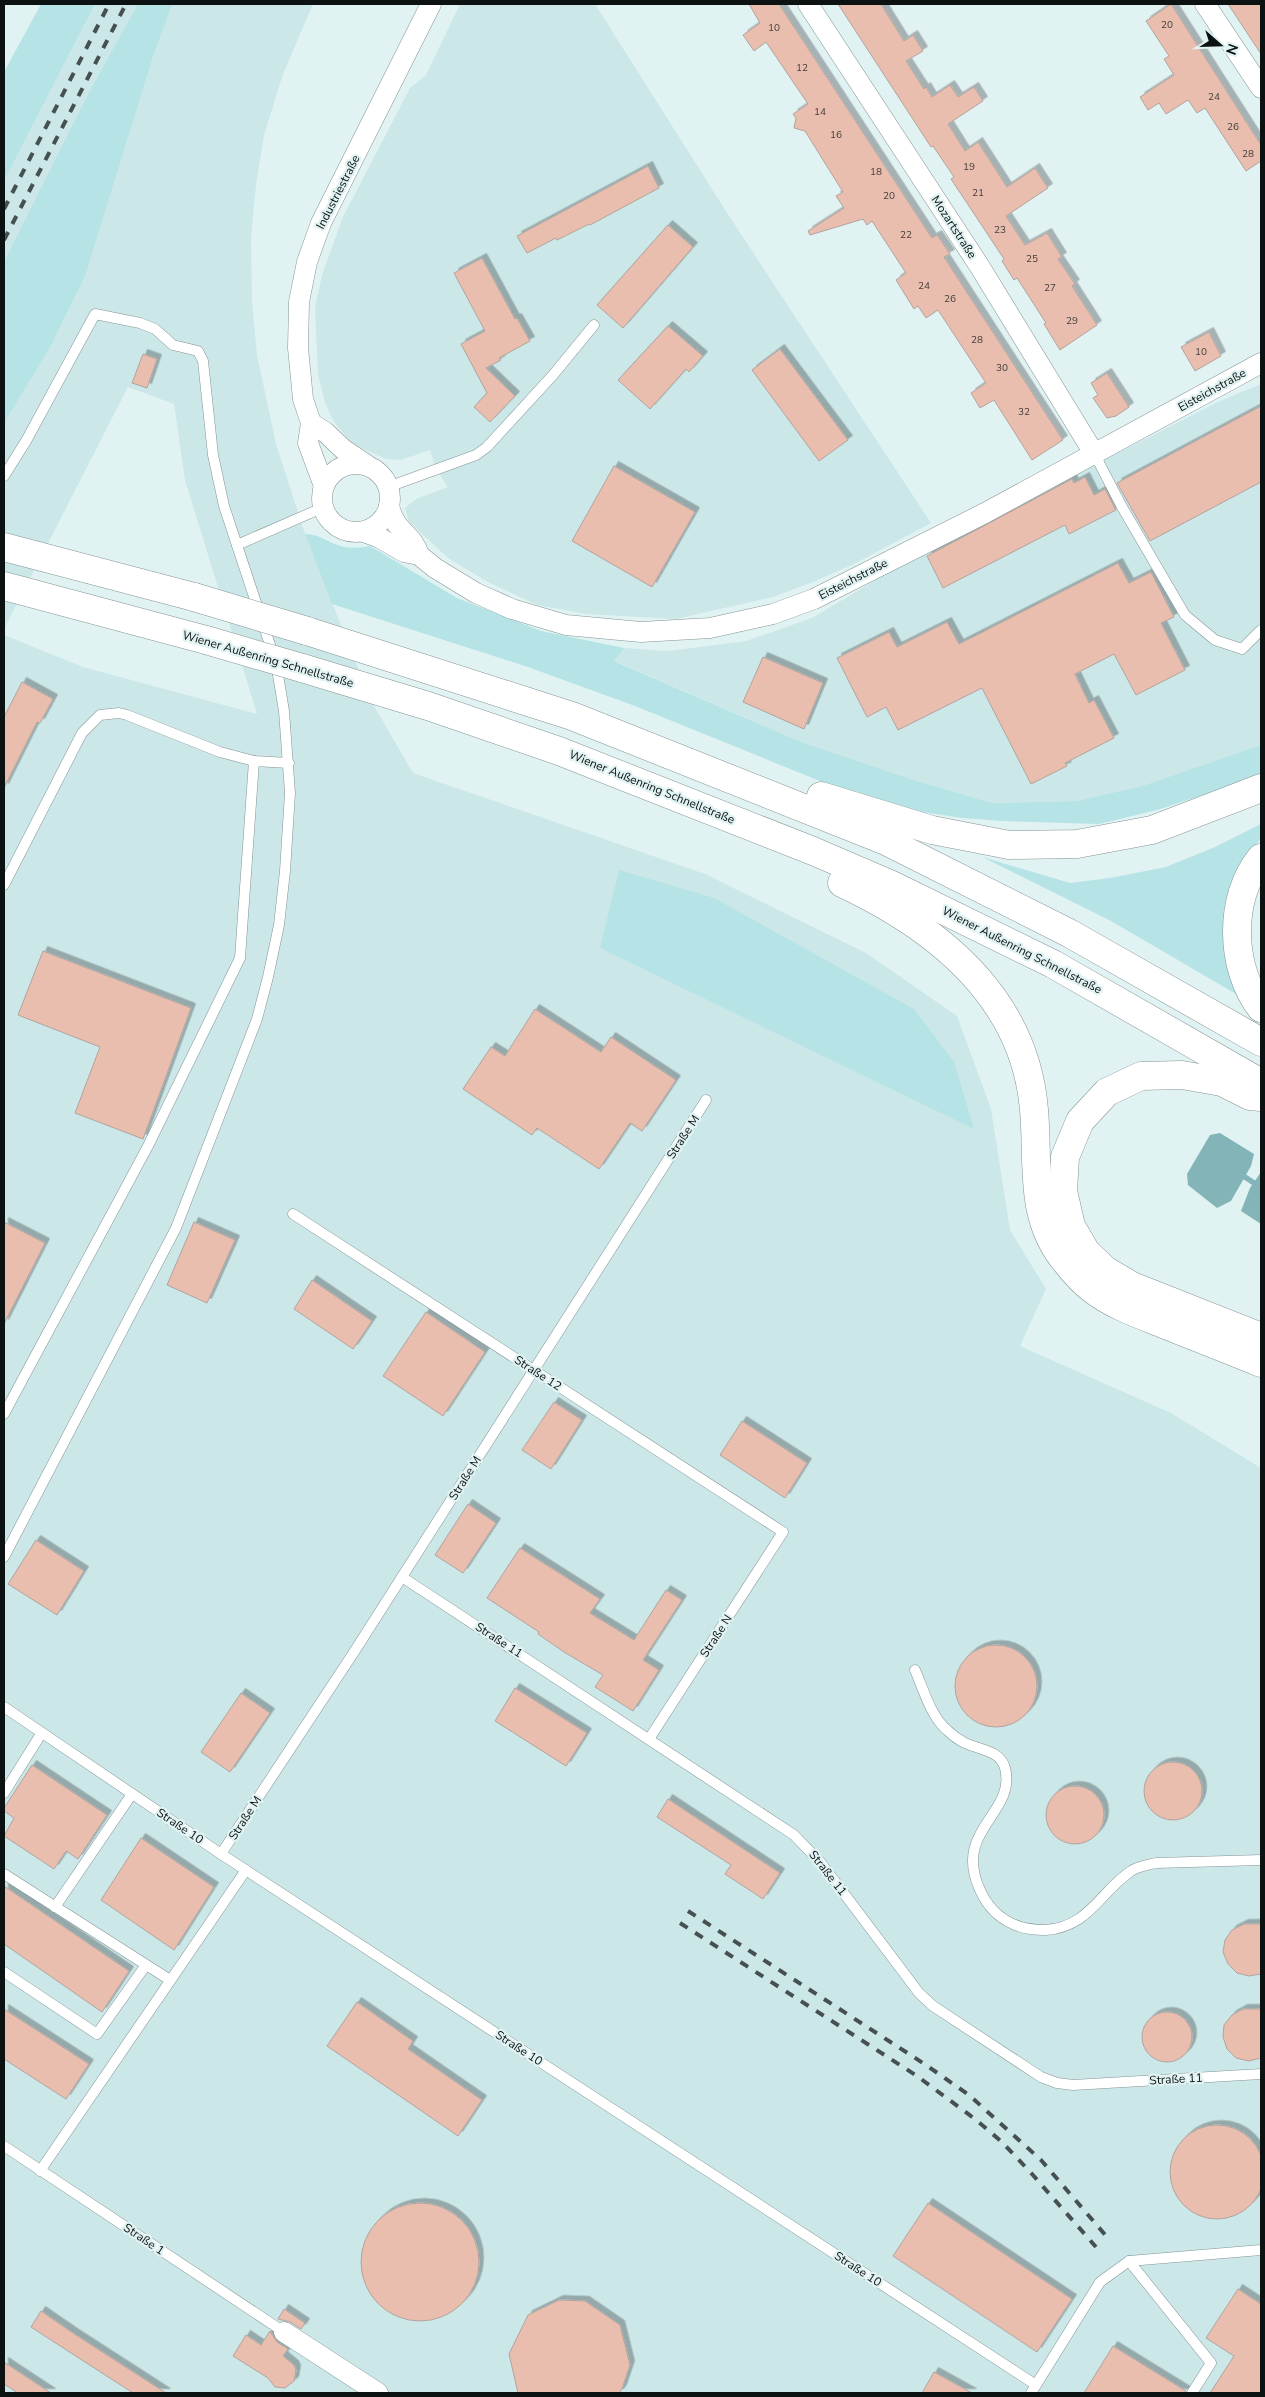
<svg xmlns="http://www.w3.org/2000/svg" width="1265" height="2397" font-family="'Nunito Sans',sans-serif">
<defs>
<filter id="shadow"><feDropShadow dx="4.5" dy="-4.5" stdDeviation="0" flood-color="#0004"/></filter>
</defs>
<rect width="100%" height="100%" fill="#e1f2f3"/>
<g fill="#cce7e8">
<polygon points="95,4 313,4 283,74 264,135 256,185 251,238 252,300 257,355 276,444 305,534 371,701 413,773 705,874 866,953 957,1016 991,1109 1010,1230 1046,1289 1020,1346 1171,1413 1261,1468 1261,2393 4,2393 4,635 83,667 257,714 185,480 174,404 128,387 4,629 4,181"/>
<polygon points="460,4 595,4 729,216 931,523 854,564 813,582 773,597 676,619 586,614 537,605 488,582 448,558 409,522 405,508 416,499 448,487 436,469 430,450 401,460 386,459 352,444 334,422 325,403 318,374 315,307 322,275 343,217 410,88 426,75"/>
<polygon points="1261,384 1261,745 1142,786 1076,801 992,803 917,781 801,742 613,660 624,648 668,651 746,641 812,618 923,552 1220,401"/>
</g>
<g fill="#b5e3e6">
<polygon points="41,4 95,4 4,181 4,72"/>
<polygon points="138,4 172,4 153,56 85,276 50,347 4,423 4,262 85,100"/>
<path d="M305,534C321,535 325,541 338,545C348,549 360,548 370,546L457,598L541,631L624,648L614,661L801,742L917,781L992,803L1076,801L1142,786L1261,745V776L1157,810L1099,824L1002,821L963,818L909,810L837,788L635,706L528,667L332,604Z"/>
<polygon points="1261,824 1261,838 1241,867 1228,967 1236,994 1111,921 982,857 1070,883 1110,878 1166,867 1215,847"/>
<polygon points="619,870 714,898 914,1009 954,1062 974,1129 600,948"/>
</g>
<g fill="#82b4b8">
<polygon points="1220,1133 1254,1154 1251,1166 1231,1201 1217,1208 1188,1185 1187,1174 1210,1135"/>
<polygon points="1261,1172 1261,1224 1241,1211 1250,1188"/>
</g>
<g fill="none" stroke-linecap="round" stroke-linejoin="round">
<polyline stroke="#82b4b8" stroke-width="5.5" points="1245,1177 1254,1183"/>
</g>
<g fill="#e9beaf" stroke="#b1a39e" filter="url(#shadow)">
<polygon points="749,4 779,4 932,238 937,235 942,242 950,254 944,257 1063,440 1032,460 994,400 980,408 971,393 986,383 938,310 926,318 918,306 914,309 896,280 906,273 872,221 867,225 863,219 810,235 808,231 844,208 836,196 843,192 805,131 794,128 796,118 793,114 808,104 766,42 754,51 743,35 760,23"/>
<polygon points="838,4 881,4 904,41 913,35 923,51 906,61 924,89 926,87 932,97 950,85 958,97 974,87 983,101 948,124 965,151 978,142 1007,187 1035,168 1048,188 1006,216 1025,245 1047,233 1062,257 1058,259 1075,284 1072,286 1097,325 1060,350 1044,324 1046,323 1017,278 1014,280 1002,261 1004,259 951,179 954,177 933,146 931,147"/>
<polygon points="1171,4 1261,145 1261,161 1246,171 1205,108 1197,113 1188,100 1166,114 1159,103 1148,110 1140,97 1174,75 1164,59 1169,56 1146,21"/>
<polygon points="1228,4 1261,4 1261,54"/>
<polygon points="648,166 659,188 590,225 589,224 557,240 556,238 527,253 517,236"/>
<polygon points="668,225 693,247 623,328 597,305"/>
<polygon points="482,258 515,319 517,318 530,341 499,358 501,360 486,368 515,396 490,422 474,407 487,393 461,344 485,331 454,273"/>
<polygon points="668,326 703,356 689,372 686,369 650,409 618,380"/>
<polygon points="1209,332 1221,356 1195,371 1181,347"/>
<polygon points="780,349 848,440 819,461 752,370"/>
<polygon points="143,354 157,359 147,388 132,383"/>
<polygon points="1107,373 1129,407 1116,416 1107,418 1093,398 1098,395 1091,383"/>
<polygon points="1261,406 1261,482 1150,541 1117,483"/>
<polygon points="614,466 695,512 652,587 572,541"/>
<polygon points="1085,477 1094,495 1105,489 1116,510 1069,534 1065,525 943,588 927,556 1072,479 1074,483"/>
<polygon points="1118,563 1129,583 1151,572 1174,617 1161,623 1185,670 1136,695 1114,654 1075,674 1089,703 1094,700 1114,738 1065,763 1067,766 1031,784 982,688 898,730 886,707 867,717 837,658 889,632 897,647 947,622 959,644"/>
<polygon points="763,657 823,683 804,729 743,702"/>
<polygon points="22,682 53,699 40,723 37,722 4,788 4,717"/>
<polygon points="43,951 191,1008 143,1139 75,1113 100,1047 18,1015"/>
<polygon points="535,1009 601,1052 611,1037 676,1080 642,1131 630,1123 599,1169 537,1128 532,1135 463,1089 491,1047 505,1056"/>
<polygon points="4,1222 45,1243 4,1324"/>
<polygon points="194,1222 235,1240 207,1303 167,1285"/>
<polygon points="312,1280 372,1321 353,1349 294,1309"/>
<polygon points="426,1312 485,1352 443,1416 383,1376"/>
<polygon points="554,1402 582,1420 551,1469 522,1450"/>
<polygon points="742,1421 807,1463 785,1498 720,1455"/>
<polygon points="468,1504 496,1523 463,1573 435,1555"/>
<polygon points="36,1540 84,1571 57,1615 8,1584"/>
<polygon points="520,1548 600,1599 590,1613 634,1640 666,1590 682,1600 643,1660 659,1670 633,1711 595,1687 603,1675 564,1652 538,1634 539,1632 487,1598"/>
<circle cx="996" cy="1686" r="41"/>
<polygon points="515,1688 587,1733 566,1766 495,1721"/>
<polygon points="241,1693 270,1713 230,1772 201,1752"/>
<circle cx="1173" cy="1791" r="29"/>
<polygon points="32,1765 107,1815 78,1859 66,1851 54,1869 4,1836 14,1818 4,1811 4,1808"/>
<circle cx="1075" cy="1815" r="29"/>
<polygon points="668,1799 780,1873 763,1899 725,1874 731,1865 657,1817"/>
<polygon points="141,1838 214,1887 174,1950 101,1900"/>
<polygon points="4,1886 129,1971 102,2012 4,1944"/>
<polygon points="1244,1924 1261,1924 1261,1974 1249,1976 1237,1973 1228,1964 1223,1952 1225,1940 1232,1930"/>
<polygon points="357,2002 413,2041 408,2049 482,2100 458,2136 327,2046"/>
<polygon points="4,2009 89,2064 66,2099 4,2059"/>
<polygon points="1243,2009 1261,2009 1261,2058 1249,2061 1236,2058 1227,2049 1223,2037 1224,2025 1232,2015"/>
<circle cx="1167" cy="2037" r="25"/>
<circle cx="1217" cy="2172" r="47"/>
<circle cx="420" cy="2262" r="59"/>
<polygon points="928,2203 1072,2299 1037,2352 893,2256"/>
<polygon points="1238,2289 1261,2304 1261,2393 1210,2393 1234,2356 1206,2338"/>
<polygon points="559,2300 585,2301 620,2325 630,2365 622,2389 619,2393 518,2393 509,2354 528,2315"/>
<polygon points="284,2309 305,2323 301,2329 290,2322 278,2319"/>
<polygon points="41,2311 73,2333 166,2393 133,2393 51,2340 31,2327"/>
<polygon points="270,2331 277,2342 288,2349 283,2356 294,2365 296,2370 294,2381 285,2388 275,2387 268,2378 233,2356 246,2335 261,2345"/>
<polygon points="1113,2346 1186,2391 1185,2393 1084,2393"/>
<polygon points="4,2362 51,2393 18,2393 4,2384"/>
<polygon points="934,2372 972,2393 922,2393"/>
</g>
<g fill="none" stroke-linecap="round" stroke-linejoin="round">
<g stroke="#859495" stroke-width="11">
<g id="service">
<polyline points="1095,455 1122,507 1185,615 1215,640 1242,649 1261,630"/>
<polyline points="4,476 26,441 95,314 140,323 155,329 173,345 198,351 203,361 213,455 224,506 276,663 284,711 290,793 285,871 279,925 268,977 257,1019 176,1228 4,1557"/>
<polyline points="388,487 476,455 487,447 553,375 594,325"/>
<polyline points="237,545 322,508"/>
<polyline points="4,885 82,733 100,715 119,713 127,715 220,752 254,761 289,763"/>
<polyline points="293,1214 783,1532 649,1739"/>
<polyline points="4,1414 148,1146 240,958 254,761"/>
<polyline points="402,1577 794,1835 821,1863 919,1993 933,2006 1041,2077 1057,2083 1073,2085 1261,2074"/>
<path d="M915,1670C923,1688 931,1717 947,1730C952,1735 959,1740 965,1743C980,1750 1000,1750 1005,1768C1017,1814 952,1829 980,1890C987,1906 997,1917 1013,1924C1023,1929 1035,1930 1046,1930C1089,1927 1100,1892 1131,1871C1139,1866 1147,1865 1156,1863L1261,1860"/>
<polyline points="4,1707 221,1854 1036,2385"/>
<polyline points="4,1793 41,1734"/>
<polyline points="221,1854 356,1649 706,1100"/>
<polyline points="4,1874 170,1980"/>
<polyline points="55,1907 132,1794"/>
<polyline points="4,1972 97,2034 146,1965"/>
<polyline points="4,2146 284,2332"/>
<polyline points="40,2171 246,1870"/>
<polyline points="1129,2261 1211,2363 1192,2393"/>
<polyline points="1031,2393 1100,2282 1129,2261 1261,2250"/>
</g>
</g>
<g stroke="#859495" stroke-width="21">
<g id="minor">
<polyline points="808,4 980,267 1095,455"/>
<polyline points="1205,4 1261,88"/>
<polyline points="311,423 325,432 343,449 367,465"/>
<circle cx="356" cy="498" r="34"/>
<polyline points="324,486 308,443 311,423 303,399 298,348 299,302 307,262 321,223 431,4"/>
<path d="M389,506C396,534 412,532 419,555"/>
<polyline points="364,532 378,537 404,552 419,555 435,568 476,593 512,609 566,625 641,632 710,628 773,614 814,599 985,513 1261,363"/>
<polyline points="284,2332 378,2393"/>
</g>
</g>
<g stroke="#859495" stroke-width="29">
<g id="motorway">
<polyline points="4,547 194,597"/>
<polyline points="4,586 206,640"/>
<polyline points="307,631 572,716 886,841 1069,933 1261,1042"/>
<polyline points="302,668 428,706 559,751 813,851 892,885 1053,964 1261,1083"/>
<polyline points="821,796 932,830 1009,845 1077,844 1152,830 1261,788"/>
<path d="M1261,858C1228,898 1230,968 1261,1008"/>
<path d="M842,883C938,928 1025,998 1034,1110C1039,1163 1028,1217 1066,1262C1073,1271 1083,1282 1092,1289C1114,1306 1141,1315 1166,1325C1198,1338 1230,1350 1261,1363"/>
<polyline points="1261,1097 1250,1096 1222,1082 1182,1075 1141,1076 1107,1092 1080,1121 1065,1157 1063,1191 1071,1226 1086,1252 1105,1270 1132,1286 1261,1337"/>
</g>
</g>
<use href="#service" stroke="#fff" stroke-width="10"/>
<use href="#minor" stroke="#fff" stroke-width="20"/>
<use href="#motorway" stroke="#fff" stroke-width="28"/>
<g stroke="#475051" stroke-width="4" stroke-dasharray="9 9" stroke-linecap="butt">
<polyline points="4,209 109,4"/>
<polyline points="4,240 126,4"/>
<polyline points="688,1911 926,2065 969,2095 1041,2160 1107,2237"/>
<polyline points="680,1923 917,2076 975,2119 1002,2142 1032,2174 1096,2247"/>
</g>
<g stroke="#859495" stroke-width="29" stroke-linecap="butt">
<g id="motorway-bridge">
<polyline points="194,597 307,631"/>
<polyline points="206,640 302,668"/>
</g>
</g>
<use href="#motorway-bridge" stroke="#fff" stroke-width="28"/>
</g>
<g text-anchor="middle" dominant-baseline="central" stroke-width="4.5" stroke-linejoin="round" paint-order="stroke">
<g font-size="10" fill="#433d39">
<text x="1167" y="25">20</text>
<text x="774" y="28">10</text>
<text x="802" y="68">12</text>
<text x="1214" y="97">24</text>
<text x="820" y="112">14</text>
<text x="1233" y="127">26</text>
<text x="836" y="135">16</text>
<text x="1248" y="154">28</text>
<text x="969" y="167">19</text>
<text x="876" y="172">18</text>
<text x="978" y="193">21</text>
<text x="889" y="196">20</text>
<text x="1000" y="230">23</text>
<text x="906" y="235">22</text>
<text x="1032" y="259">25</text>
<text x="924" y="286">24</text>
<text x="1050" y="288">27</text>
<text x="950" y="299">26</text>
<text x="1072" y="321">29</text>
<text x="977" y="340">28</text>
<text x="1201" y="352">10</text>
<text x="1002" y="368">30</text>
<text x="1024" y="412">32</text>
</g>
<g font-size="12" fill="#0c1212" stroke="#e1f2f3">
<text transform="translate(338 192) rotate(-63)">Industriestraße</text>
<text transform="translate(954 227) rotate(57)">Mozartstraße</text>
<text transform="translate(1212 390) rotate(-29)">Eisteichstraße</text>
<text transform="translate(853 579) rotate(-27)">Eisteichstraße</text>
<text transform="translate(268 659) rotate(16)">Wiener Außenring Schnellstraße</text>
<text transform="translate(652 787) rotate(22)">Wiener Außenring Schnellstraße</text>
<text transform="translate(1022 950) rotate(27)">Wiener Außenring Schnellstraße</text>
<text transform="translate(683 1137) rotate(-57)">Straße M</text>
<text transform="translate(538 1373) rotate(33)">Straße 12</text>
<text transform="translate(465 1478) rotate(-58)">Straße M</text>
<text transform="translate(716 1636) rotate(-57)">Straße N</text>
<text transform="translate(499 1640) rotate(33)">Straße 11</text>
<text transform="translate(245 1818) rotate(-57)">Straße M</text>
<text transform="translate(180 1826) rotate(34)">Straße 10</text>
<text transform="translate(828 1873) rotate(52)">Straße 11</text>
<text transform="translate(519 2048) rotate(33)">Straße 10</text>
<text transform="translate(1176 2079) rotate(-3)">Straße 11</text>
<text transform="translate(144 2239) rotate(34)">Straße 1</text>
<text transform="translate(858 2269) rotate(33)">Straße 10</text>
</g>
</g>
<rect width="1265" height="2397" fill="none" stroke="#0c1212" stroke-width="10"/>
<g transform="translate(1220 45) rotate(110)" stroke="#e1f2f3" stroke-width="4" paint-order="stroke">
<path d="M0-4L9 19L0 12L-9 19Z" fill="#0c1212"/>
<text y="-8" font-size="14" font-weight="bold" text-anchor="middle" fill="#0c1212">N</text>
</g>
</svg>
